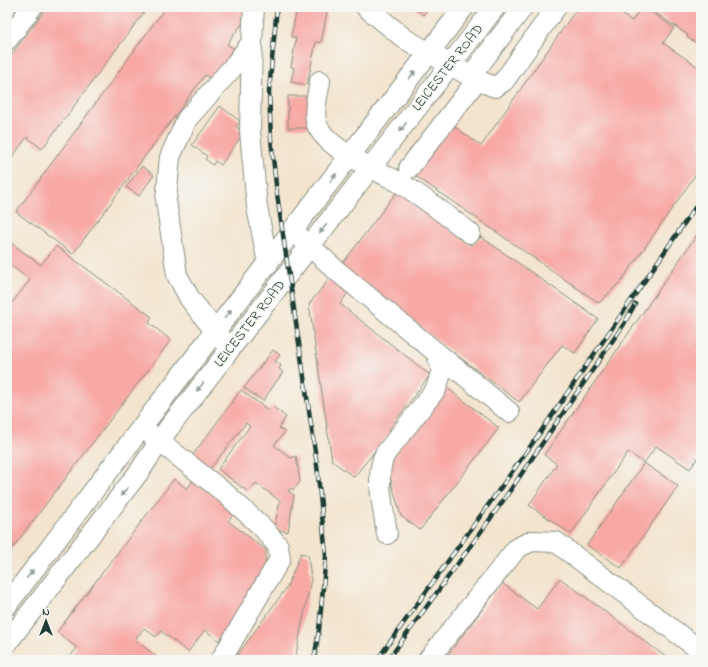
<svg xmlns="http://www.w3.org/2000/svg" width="708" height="667" font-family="'Indie Flower',sans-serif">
<rect width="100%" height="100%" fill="#f6f6f2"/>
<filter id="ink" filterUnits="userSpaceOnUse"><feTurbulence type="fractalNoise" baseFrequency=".025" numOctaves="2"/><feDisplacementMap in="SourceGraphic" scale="8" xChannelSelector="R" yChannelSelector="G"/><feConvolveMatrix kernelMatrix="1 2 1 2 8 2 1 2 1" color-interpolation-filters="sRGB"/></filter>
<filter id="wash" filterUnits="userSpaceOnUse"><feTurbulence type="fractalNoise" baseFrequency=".012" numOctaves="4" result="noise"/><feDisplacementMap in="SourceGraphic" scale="16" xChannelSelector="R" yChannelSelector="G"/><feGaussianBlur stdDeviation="0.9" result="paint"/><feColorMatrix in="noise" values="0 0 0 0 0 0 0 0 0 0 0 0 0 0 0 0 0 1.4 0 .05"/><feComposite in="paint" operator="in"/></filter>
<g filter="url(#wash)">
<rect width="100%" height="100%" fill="#f3e4ce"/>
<g id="blocks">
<g fill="#f8a9a4">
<polygon points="47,7 148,7 42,149 27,137 7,164 7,61"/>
<polygon points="166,7 239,7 246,12 242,18 245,20 227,44 237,51 215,82 205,75 73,254 16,212"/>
<polygon points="297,7 328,7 321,43 316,42 307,85 291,82 294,68 291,67 296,38 291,37"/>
<polygon points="413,7 429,7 423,15"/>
<polygon points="578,7 611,7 632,21 642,7 644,7 674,28 663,43 701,69 701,167 622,280 599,303 414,175 450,123 481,146"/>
<polygon points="647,7 701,7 701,46 687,37 688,35"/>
<rect x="288" y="96" width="21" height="32"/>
<polygon points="220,106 240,121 236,127 244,132 221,165 215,161 213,165 205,159 207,156 192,145"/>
<polygon points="142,166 154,175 139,196 126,187"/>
<polygon points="398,190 472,246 481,237 598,319 575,353 562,345 519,402 340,267"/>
<polygon points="701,229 701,347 697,352 701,355 701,453 690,469 656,446 644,463 628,452 571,534 529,505 557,464 544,455"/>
<polygon points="7,240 41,265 56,246 152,317 149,323 171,340 11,550 7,547 7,309 30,280 7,263"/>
<polygon points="331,277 350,290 340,304 430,375 389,429 391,431 354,477 332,461 309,304"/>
<polygon points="273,350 280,355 275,361 281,365 279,369 283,372 263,401 244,388"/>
<polygon points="446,387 499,428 420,530 401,516 386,464"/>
<polygon points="241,390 268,410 272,406 286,417 279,428 285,432 274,445 291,458 296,456 300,482 293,490 291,488 288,491 294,495 288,532 274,529 280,501 256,483 248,492 218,469 250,426 246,423 210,469 192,456"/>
<polygon points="644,463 678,486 621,568 587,545"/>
<polygon points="174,479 187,489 194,479 235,512 228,521 266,550 264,582 219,641 205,630 188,652 161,631 156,637 144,628 135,640 161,660 67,660 77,648 57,632"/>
<polygon points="301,553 308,555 311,579 295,660 234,660 287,587"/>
<polygon points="560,578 670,660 444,660 502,583 537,609"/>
</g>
</g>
</g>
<g filter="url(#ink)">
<use href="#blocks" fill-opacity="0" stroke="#899081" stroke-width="1"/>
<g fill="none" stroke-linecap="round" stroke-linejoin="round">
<g stroke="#899081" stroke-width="22">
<g id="minor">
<polyline points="254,7 252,42 250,131 257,207 268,264"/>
<polyline points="366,7 405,39 477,80 495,87 504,81 556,7"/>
<polyline points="7,40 32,7"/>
<polyline points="471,76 523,7"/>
<path d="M320,81C318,95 311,116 319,129C333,152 377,170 400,183C424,197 447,216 470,233"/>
<polyline points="409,168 477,80"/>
<polyline points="301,238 337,271 509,412"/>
<polyline points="223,341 190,299 177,275 166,200 170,157 187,119 233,67 252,42"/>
<polyline points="149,433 226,494 263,528 278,546 280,559 221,660"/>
<path d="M387,534C384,510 374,476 385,454L436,389L442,370L436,352"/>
<polyline points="7,605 166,395 464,7"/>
<polyline points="7,643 139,472 168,429 495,7"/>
<polyline points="428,660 517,548 532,541 556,542 701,651"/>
</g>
</g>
<use href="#minor" stroke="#fff" stroke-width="20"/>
<g stroke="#1f3d34" stroke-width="4.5">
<g id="rail">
<polyline points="277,7 269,91 271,139 277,194 317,465 326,556 319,630 314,660"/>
<polyline points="377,660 537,437 701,199"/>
<polyline points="388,660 498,508 624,324 635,304"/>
</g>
</g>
<use href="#rail" stroke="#f6f6f2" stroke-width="3" stroke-dasharray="9" stroke-linecap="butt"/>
</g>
<defs><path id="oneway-solid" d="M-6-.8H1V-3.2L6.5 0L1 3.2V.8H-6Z"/></defs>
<g fill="#8f9e9a">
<use href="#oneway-solid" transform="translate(412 75) rotate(-53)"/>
<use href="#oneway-solid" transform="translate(403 127) rotate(128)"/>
<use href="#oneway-solid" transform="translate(333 178) rotate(-53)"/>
<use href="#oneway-solid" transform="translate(323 229) rotate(128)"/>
<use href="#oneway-solid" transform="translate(228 314) rotate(-52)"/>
<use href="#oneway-solid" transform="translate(200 387) rotate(128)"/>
<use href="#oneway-solid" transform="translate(124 492) rotate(128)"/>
<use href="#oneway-solid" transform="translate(30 574) rotate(-53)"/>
</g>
</g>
<g text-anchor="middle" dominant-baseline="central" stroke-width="3" stroke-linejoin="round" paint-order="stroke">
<g font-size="14" fill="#1f3d34" stroke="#f6f6f2">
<text transform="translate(448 68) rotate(-52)">LEICESTER ROAD</text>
<text transform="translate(250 324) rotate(-52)">LEICESTER ROAD</text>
</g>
</g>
<rect width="708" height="667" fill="none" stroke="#f6f6f2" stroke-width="24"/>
<g transform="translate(46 621)" stroke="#f6f6f2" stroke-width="3" paint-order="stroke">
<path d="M0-3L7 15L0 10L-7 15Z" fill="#1f3d34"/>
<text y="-6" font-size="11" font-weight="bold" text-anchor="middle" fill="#1f3d34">N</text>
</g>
</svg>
